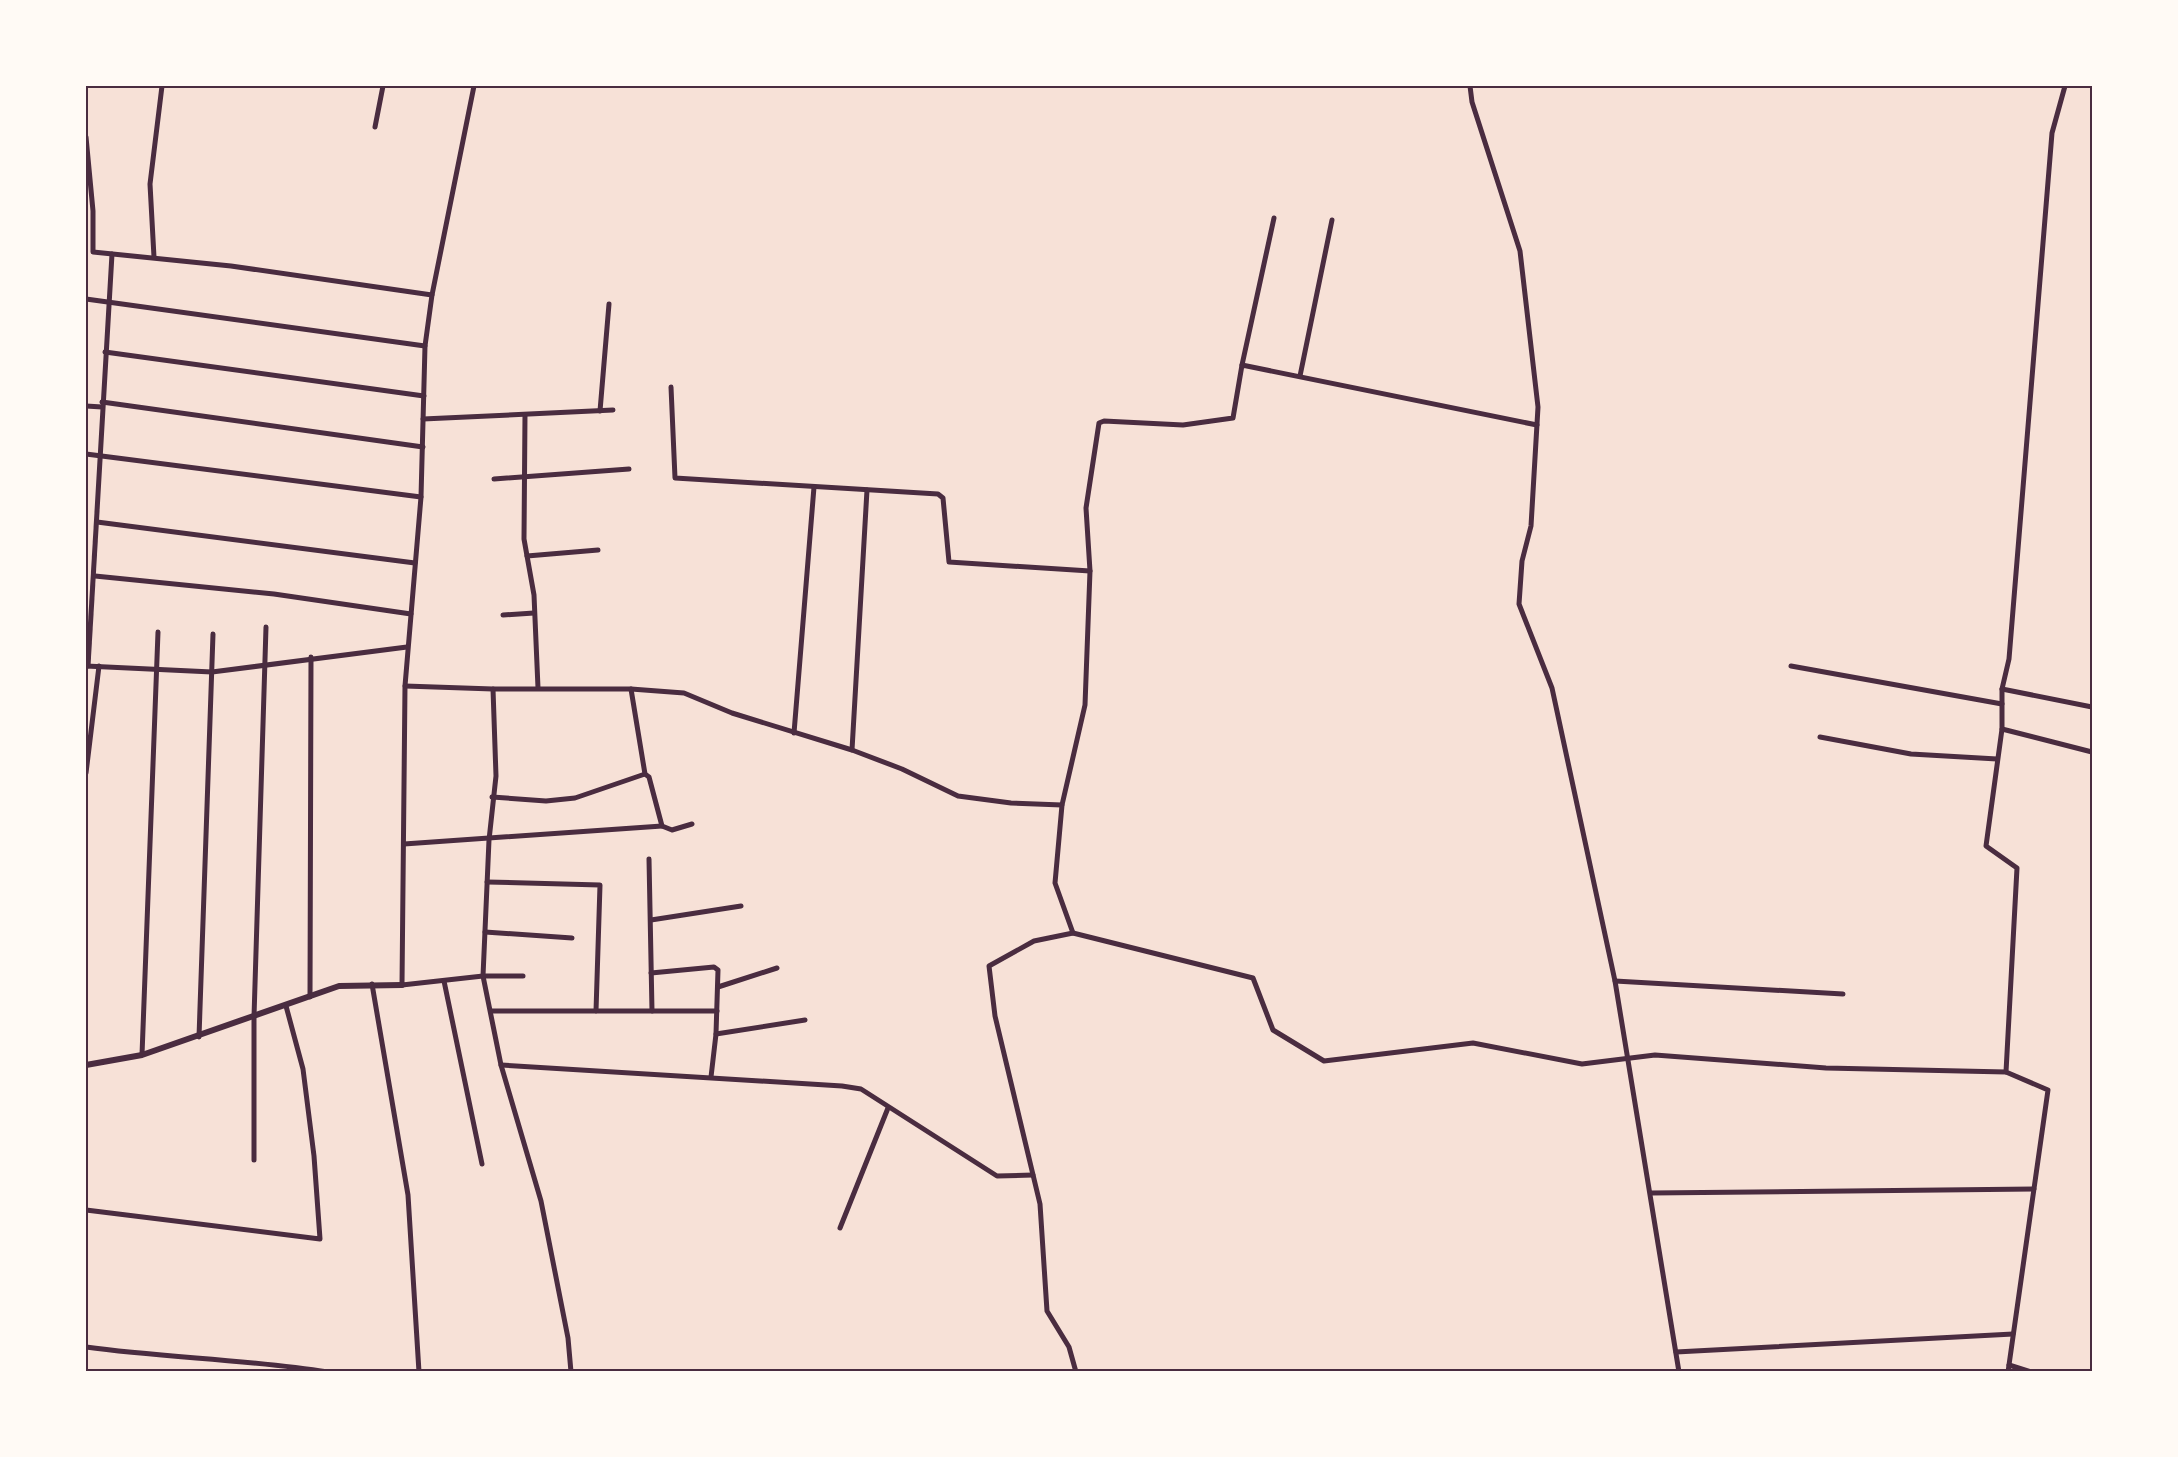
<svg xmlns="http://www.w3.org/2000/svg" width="2178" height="1457" font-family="Merriweather,serif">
<rect width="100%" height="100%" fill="#f7e1d7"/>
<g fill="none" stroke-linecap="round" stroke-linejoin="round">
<g stroke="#4a2c40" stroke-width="5">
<polyline points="474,86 432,295 425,346 421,497 405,686 402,985 483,976 523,976"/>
<polyline points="1470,86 1472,102 1520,251 1538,407 1531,526 1522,561 1519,604 1552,688 1615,981 1679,1372"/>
<polyline points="375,127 383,86"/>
<polyline points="86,137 93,211 93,252 231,266 432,295"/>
<polyline points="154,257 150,184 162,86"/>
<polyline points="86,299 425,346"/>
<polyline points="105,352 424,396"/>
<polyline points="1242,365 1274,218"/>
<polyline points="1300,376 1332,220"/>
<polyline points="671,387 675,478 938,494 943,498 949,562 1090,571"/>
<polyline points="102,402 423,447"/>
<polyline points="86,406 102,407"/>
<polyline points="600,411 609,304"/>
<polyline points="525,415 524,539 534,595 538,688"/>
<polyline points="423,419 613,410"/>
<polyline points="86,454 421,497"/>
<polyline points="494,479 629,469"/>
<polyline points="97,522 415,563"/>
<polyline points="527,556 598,550"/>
<polyline points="95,576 274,594 411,614"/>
<polyline points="503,615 534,613"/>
<polyline points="86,666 212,672 407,647"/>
<polyline points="88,666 112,254"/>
<polyline points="1791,666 2002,704"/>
<polyline points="405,686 493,689 631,689 684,693 732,713 852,750 902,769 958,796 1011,803 1062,805"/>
<polyline points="493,689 496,776 489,840 483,976 501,1065 541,1201 568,1338 571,1372"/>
<polyline points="631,689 645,774 649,777 662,826 672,830 692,824"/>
<polyline points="2002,689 2092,707"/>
<polyline points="2002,729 2092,752"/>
<polyline points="794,733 814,487"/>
<polyline points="1820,737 1911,754 1997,759"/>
<polyline points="852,750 867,490"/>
<polyline points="86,773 99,666"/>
<polyline points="492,797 546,801 575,798 645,774"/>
<polyline points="404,844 662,826"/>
<polyline points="649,859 652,1011"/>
<polyline points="487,882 600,885 596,1011"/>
<polyline points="651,920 741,906"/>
<polyline points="485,932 572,938"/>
<polyline points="1073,933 1055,883 1062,805 1085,705 1090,571 1086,508 1099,423 1104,421 1183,425 1233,418 1242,365 1537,425"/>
<polyline points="651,973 714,967 718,970 716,1034 711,1077"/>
<polyline points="444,981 482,1164"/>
<polyline points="1615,981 1843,994"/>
<polyline points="372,984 408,1195 419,1372"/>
<polyline points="718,987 777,968"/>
<polyline points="310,997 311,657"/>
<polyline points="491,1011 717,1011"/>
<polyline points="716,1034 805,1020"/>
<polyline points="199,1037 213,634"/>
<polyline points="142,1055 158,632"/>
<polyline points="501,1065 842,1086 861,1089 997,1176 1033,1175"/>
<polyline points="254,1160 254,1017 266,627"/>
<polyline points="1651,1193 2034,1189"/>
<polyline points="86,1210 320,1239 314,1156 303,1069 286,1006"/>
<polyline points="840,1228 888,1108"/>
<path d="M86,1347C166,1358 247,1359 328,1372"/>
<polyline points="1676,1352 2013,1334"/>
<polyline points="2009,1365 2031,1372"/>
<polyline points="1076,1372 1069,1347 1047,1311 1040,1204 995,1016 989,966 1034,941 1073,933 1253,978 1273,1030 1324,1061 1473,1043 1582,1064 1655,1055 1826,1068 2006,1072"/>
<polyline points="2008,1372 2048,1090 2006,1072 2017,868 1986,846 2002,729 2002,689 2009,659 2052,133 2065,86"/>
</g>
<polyline stroke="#4a2c40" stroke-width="6" points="86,1065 142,1055 339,986 402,985"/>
</g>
<rect width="2178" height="1457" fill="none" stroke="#fffaf5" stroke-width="174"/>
<rect x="87" y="87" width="2004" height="1283" fill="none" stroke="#4a2c40" stroke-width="2"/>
</svg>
